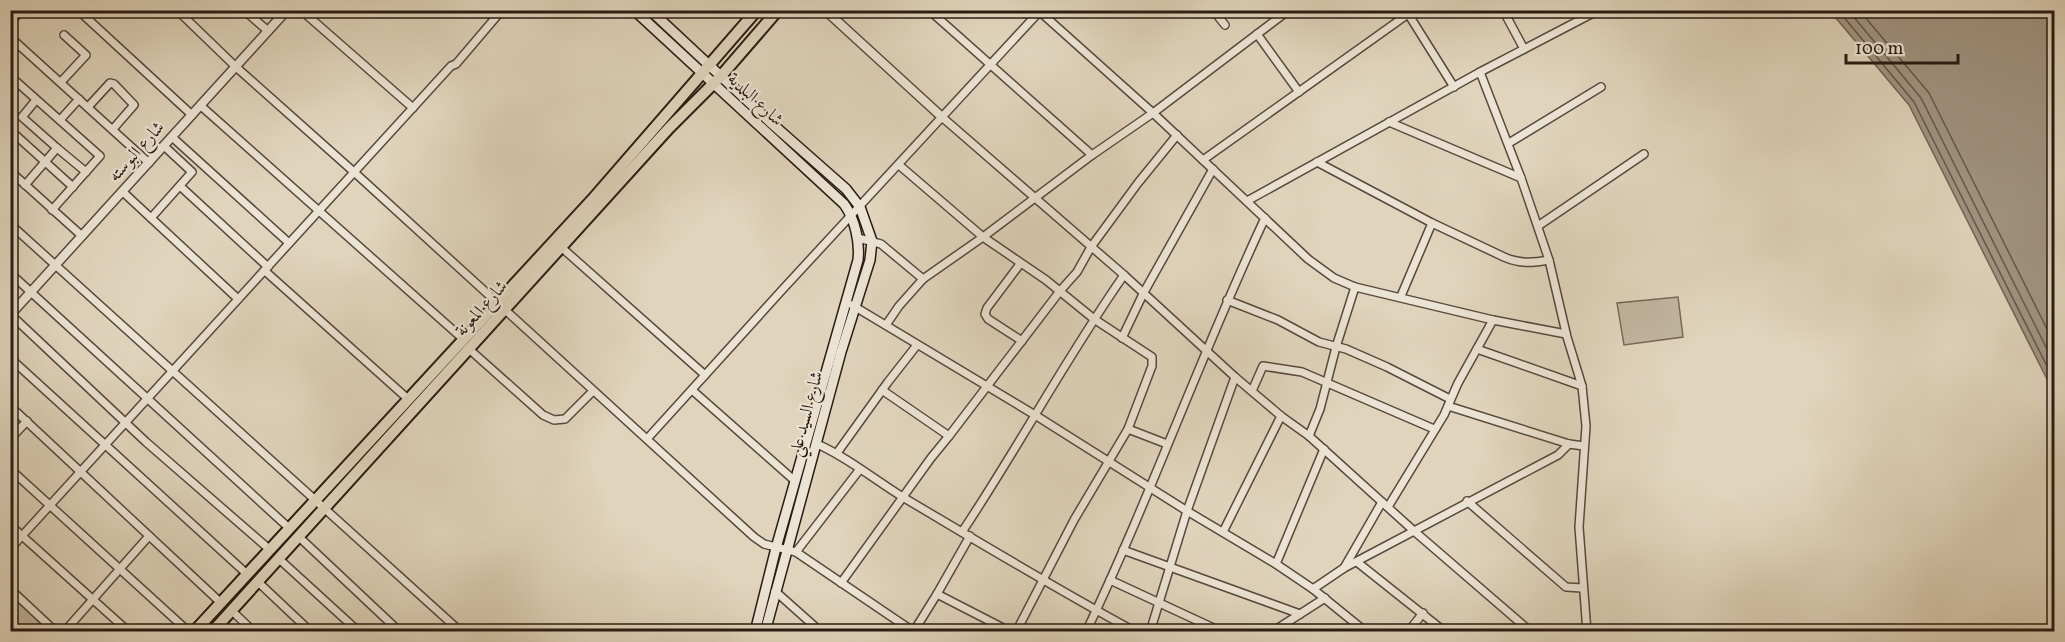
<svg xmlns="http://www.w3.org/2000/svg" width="2065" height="642" font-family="Vollkorn,Amiri,serif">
<rect width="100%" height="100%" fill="#e0d4bc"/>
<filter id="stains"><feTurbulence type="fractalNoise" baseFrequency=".00333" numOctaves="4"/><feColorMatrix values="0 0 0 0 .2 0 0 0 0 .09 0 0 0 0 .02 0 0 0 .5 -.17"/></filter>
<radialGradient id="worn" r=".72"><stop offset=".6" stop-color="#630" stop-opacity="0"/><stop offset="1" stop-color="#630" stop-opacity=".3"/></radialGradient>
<g fill="#c1b59f" stroke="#766859" stroke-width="1.5">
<polygon points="1678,297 1683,337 1624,345 1617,303"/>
<polygon points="11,589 57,631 11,631"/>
</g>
<polygon fill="#a29583" stroke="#726456" stroke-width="1.5" points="1830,11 2054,11 2054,393 1909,105"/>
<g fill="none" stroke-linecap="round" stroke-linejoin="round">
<g stroke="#66584b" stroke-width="1.5">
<polyline points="1838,10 1914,102 2054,380"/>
<polyline points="1848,10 1921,98 2054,363"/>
<polyline points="1859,10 1929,93 2054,343"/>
</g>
<g stroke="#58493d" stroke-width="10">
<g id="minor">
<polyline points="78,10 192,115"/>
<polyline points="177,10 236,67 354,172 754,537 764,544 796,552 914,632"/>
<polyline points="244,10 268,31"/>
<polyline points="301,10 413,108"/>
<polyline points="929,10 1092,155"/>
<polyline points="1038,10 1153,113 1308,259 1334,278 1355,287 1493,320 1566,334"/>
<polyline points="1213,10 1225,25"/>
<polyline points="1503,10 1524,49"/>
<polyline points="1407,12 1454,87"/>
<polyline points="1257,34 1299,92"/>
<polyline points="10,37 149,163"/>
<polyline points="1480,72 1521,178 1549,260 1567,337 1582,386 1586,426 1579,527 1587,632"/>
<polyline points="10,76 100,156 52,210"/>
<polyline points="61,82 86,55 64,35"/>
<polyline points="201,106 463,339"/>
<polyline points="88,107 110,83 114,84 134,105 113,129"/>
<polyline points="943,118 1124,275 1235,377 1281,416 1309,436 1414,531 1531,632"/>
<polyline points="60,120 79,99"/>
<polyline points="1389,122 1521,178"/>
<polyline points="10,130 73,187"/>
<polyline points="172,137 289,243"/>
<polyline points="1509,143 1601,87"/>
<polyline points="57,148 86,172"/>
<polyline points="1203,160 1408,14"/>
<path d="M1317,162L1432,223L1504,257C1520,264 1532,263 1549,260"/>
<polyline points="899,165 983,237 1046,280 1094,319 1152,357 1152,366 1128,429 1074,520 1016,632"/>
<polyline points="10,171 82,236"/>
<polyline points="25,185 57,148 22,117 36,100"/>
<polyline points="180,186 268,267"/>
<polyline points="123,192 238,299"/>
<polyline points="1247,201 1480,72 1599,10"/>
<polyline points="151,218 192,172 164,146"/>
<polyline points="10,224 461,632"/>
<polyline points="1538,226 1644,154"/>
<polyline points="858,238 881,244 923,279"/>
<polyline points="561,247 705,375"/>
<polyline points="1020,264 987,308 985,314 988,319 1022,341"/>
<polyline points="265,271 408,399"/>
<polyline points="10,273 289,528"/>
<polyline points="1401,296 1432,223"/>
<polyline points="1227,300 1278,320 1319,342 1346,349 1387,367 1450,399"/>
<polyline points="852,305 1035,415 1187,511 1276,564 1313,589 1366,632"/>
<polyline points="10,314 146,442 269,549"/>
<polyline points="886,325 899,306 923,279 983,237 1092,155 1153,113 1289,10"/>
<polyline points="1122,338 1143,294 1213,169"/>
<polyline points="469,349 543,415 554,420 565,419 593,391"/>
<polyline points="1477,349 1582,386"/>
<polyline points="10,358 247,574"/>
<polyline points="692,390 795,481"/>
<polyline points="882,390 949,436"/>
<polyline points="1252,391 1263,366 1302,372 1434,429"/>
<polyline points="10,406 220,602"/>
<polyline points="1448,406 1569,444 1584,446"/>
<polyline points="1128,429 1167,444"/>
<polyline points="1309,436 1320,409 1336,347 1355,287"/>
<polyline points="10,439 27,421"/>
<polyline points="647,439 783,289 1039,12"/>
<path d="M817,444C849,458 876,481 906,499C982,544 1058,590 1136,632"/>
<polyline points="837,453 888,382 917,345"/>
<polyline points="10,469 189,632"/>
<polyline points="1467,501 1566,587 1582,588"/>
<polyline points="1388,507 1444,415 1458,383 1493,320"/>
<polyline points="10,525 129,632"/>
<path d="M962,532C1018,448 1066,358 1124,275"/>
<polyline points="1223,532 1281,416"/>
<polyline points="298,536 400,632"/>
<polyline points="10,549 451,66 456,64 502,10"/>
<polyline points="1123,550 1300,614"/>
<polyline points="796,552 860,469"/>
<polyline points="278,558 359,632"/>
<polyline points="1357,562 1445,632"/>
<polyline points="1276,564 1324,449"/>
<polyline points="1344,568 1382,502"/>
<polyline points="1110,580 1222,632"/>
<polyline points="257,581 311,632"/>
<polyline points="841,583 931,458 949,436 1060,291 1077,272 1091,247 1138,183 1177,135"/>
<polyline points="10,589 56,632"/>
<polyline points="1313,589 1344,568 1558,455 1569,444"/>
<polyline points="775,591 821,632"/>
<polyline points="937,594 970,536"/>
<polyline points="231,610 254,632"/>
<polyline points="914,631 937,594 1011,632"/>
<polyline points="64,632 149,536"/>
<path d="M1086,632C1151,496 1201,354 1265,218"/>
<polyline points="1150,632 1187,511 1235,377"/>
<polyline points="1272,632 1325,598"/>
<polyline points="1408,632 1423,613"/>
</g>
</g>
<g stroke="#58493d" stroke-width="11">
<g id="tertiary">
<polyline points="825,10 943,118"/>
<polyline points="10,11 11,10"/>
<polyline points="10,22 21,10"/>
<polyline points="10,315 287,10"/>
</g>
</g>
<g stroke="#2a1b13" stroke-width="12">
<g id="secondary">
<path d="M634,10L844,204C855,219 860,242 858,260L776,548L755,632"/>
<polyline points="650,10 770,122 846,189 860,207 872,241 870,260 841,352 765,632"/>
</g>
</g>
<g stroke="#2a1b13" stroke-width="14">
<g id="trunk">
<polyline points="194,632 592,200 757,10"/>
<polyline points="212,632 669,128 721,76 778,10"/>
</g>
</g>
<use href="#minor" stroke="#ebe3d3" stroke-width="7"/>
<use href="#tertiary" stroke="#ebe3d3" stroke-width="8"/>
<use href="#secondary" stroke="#ebe3d3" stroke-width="9"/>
<use href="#trunk" stroke="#e0d4bc" stroke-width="10"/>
</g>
<g text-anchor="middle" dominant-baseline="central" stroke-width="4.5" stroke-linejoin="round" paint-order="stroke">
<g font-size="18" fill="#2a1b13" stroke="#ebe3d3">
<text transform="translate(755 100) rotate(43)">شارع البلدية</text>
<text transform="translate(137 152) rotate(-48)">شارع البوسته</text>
<text transform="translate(482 309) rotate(-48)">شارع المعونة</text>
<text transform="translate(807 414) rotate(-75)">شارع السيد علي</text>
</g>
</g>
<rect width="2065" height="642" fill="none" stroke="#e0d4bc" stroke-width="36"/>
<rect x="12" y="12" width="2041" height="618" fill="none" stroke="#2a1b13" stroke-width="3"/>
<rect x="18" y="18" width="2029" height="606" fill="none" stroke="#2a1b13" stroke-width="1.5"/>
<path d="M1846 54v9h112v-9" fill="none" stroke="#2a1b13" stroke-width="3"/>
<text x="1855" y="54" font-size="18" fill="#2a1b13" stroke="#ebe3d3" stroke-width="4.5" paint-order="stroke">100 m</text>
<rect width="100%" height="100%" filter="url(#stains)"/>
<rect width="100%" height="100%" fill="url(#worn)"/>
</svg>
